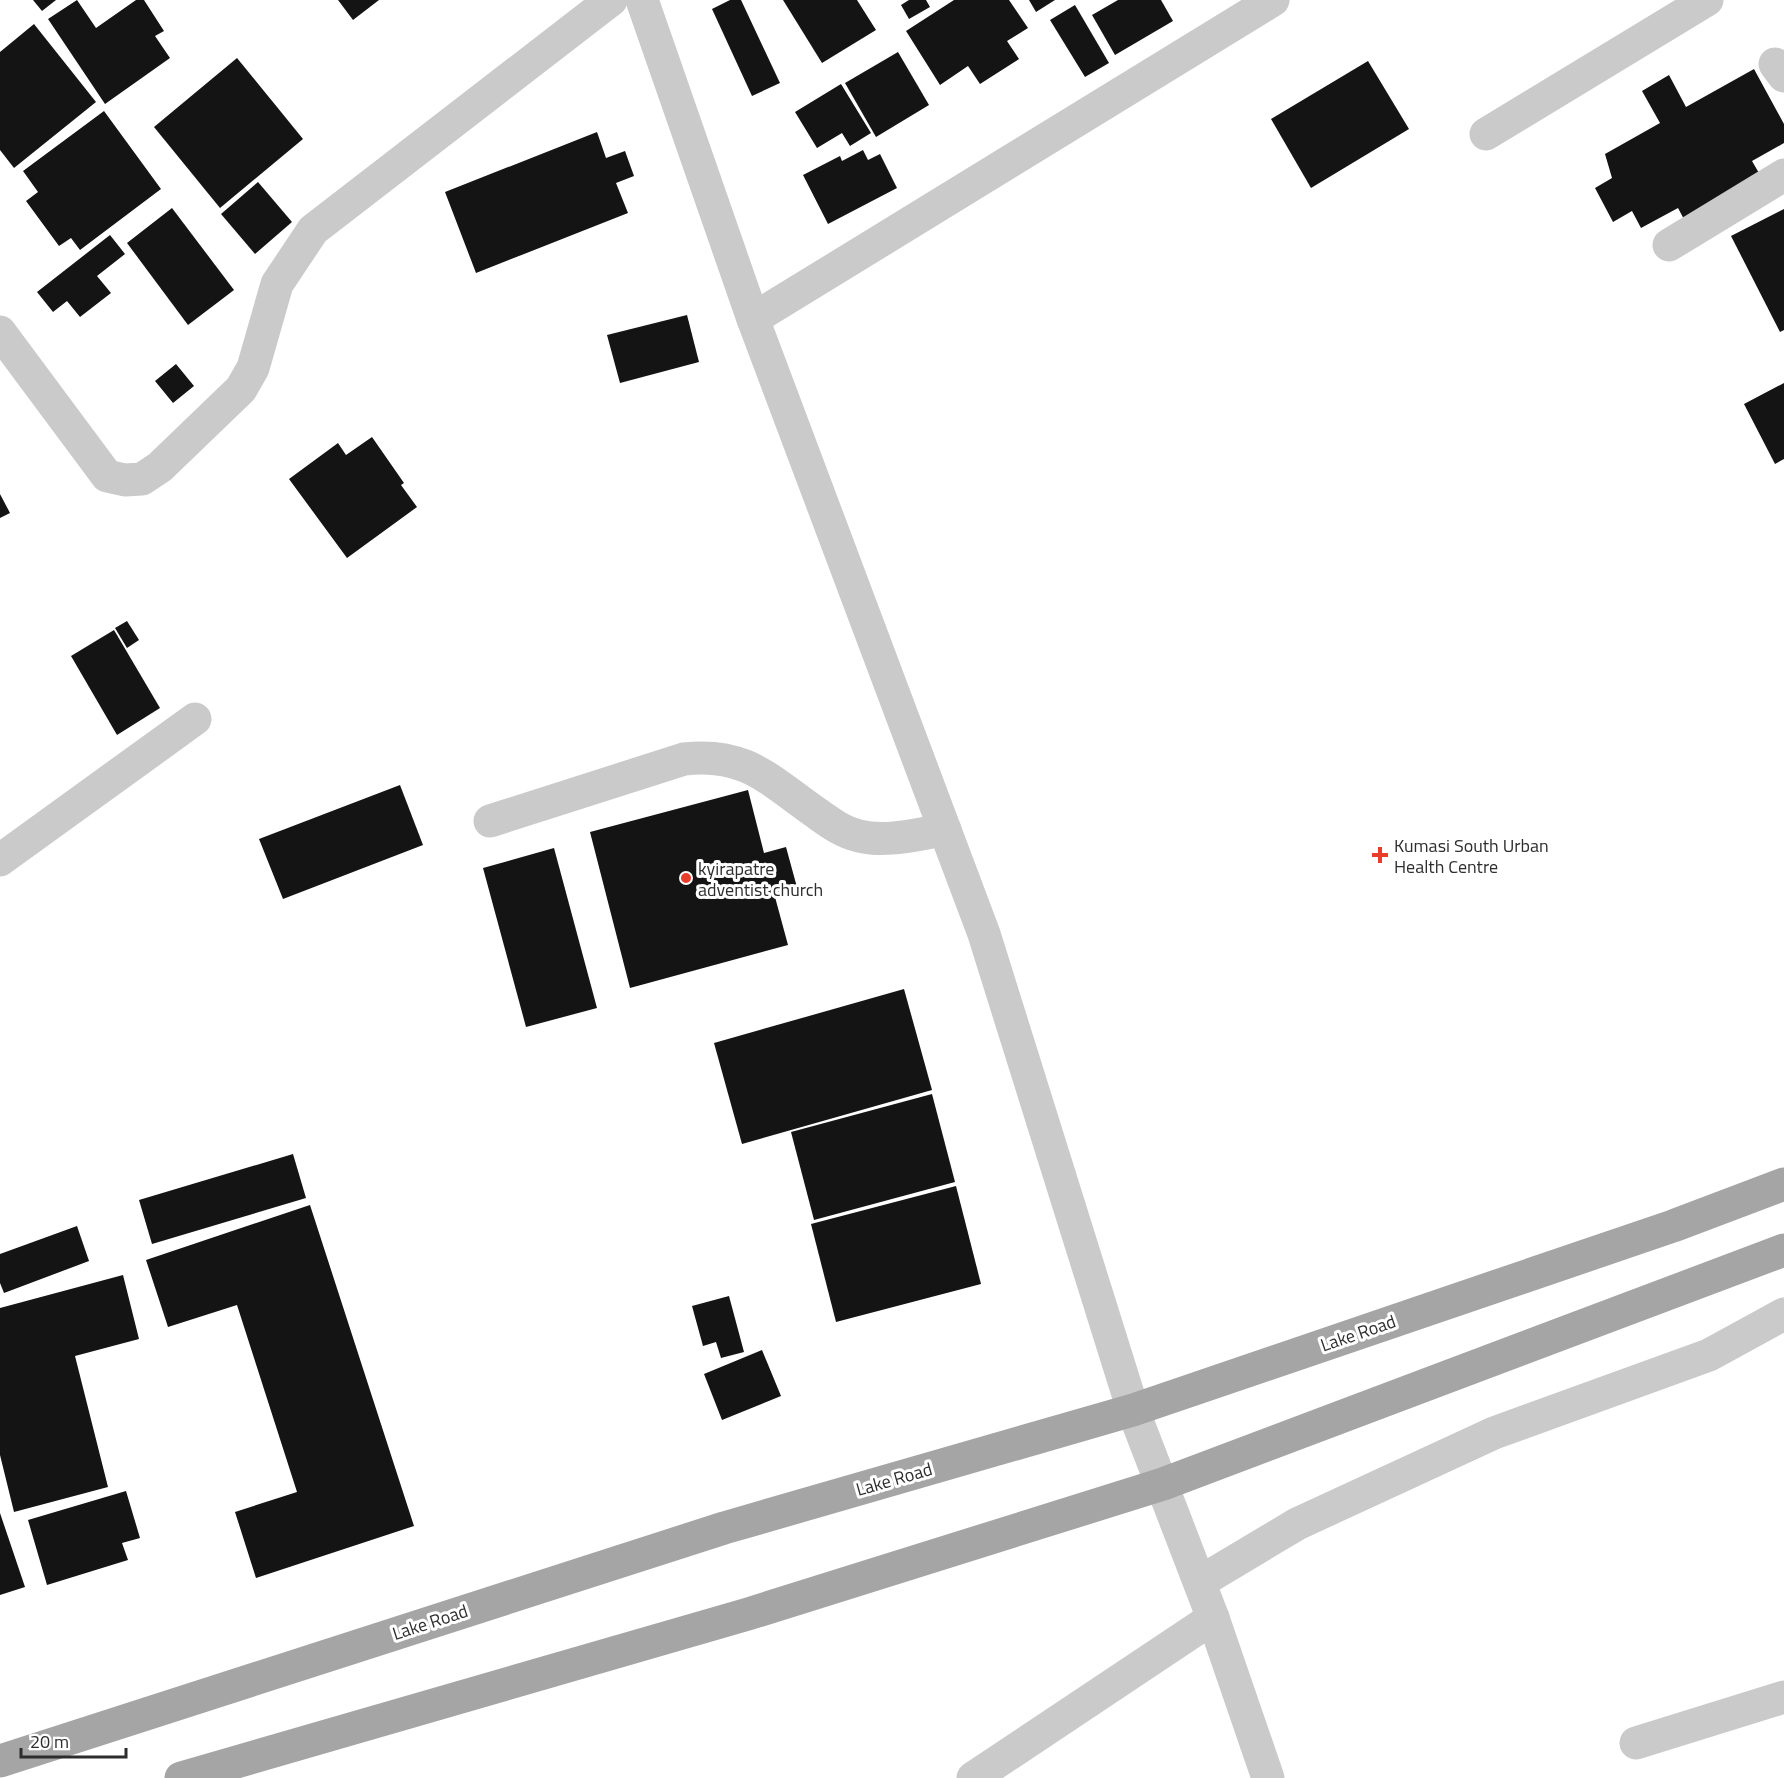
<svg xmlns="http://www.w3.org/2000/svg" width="1784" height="1778" font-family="'Titillium Web',sans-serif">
<rect width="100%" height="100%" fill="#fff"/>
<g fill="#141414">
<polygon points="33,0 56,0 42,11"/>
<polygon points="77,0 96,28 136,0 144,0 164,31 155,36 170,58 105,104 48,19"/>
<polygon points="338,0 379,0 353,20"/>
<polygon points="730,0 741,0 780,83 752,96 712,9"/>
<polygon points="783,0 857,0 876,30 822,63"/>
<polygon points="909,0 926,0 930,7 909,19 901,5"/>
<polygon points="954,0 1009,0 1028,28 1007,41 1019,59 980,84 968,66 940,85 906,31"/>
<polygon points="1029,0 1055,0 1036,12"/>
<polygon points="1118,0 1161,0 1173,21 1115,55 1092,15"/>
<polygon points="1075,5 1109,63 1085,77 1050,20"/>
<polygon points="34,24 96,102 14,168 0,150 0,52"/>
<polygon points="898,52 929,105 876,137 845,83"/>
<polygon points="237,58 303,139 220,208 154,127"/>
<polygon points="1368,61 1409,129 1311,188 1271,119"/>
<polygon points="1754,69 1784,124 1784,143 1752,161 1763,180 1686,223 1678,208 1641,228 1632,211 1613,222 1595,188 1612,178 1605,154 1660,123 1642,91 1669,75 1686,107"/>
<polygon points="841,84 871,133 850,146 842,133 817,148 795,112"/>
<polygon points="104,111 161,189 80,250 71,238 59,246 26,201 38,192 23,171"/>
<polygon points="597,132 606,158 625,151 634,176 616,183 628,213 476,273 445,192"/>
<polygon points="863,150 868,160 880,154 897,188 828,224 803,175 840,156 842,161"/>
<polygon points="258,182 292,222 255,254 221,214"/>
<polygon points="172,208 234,290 188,325 127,243"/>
<polygon points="1784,209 1784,330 1780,332 1731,236"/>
<polygon points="110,235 125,254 97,276 111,293 80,317 67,301 53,312 37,292"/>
<polygon points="687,315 699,362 620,383 607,335"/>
<polygon points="176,364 194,386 173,403 155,381"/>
<polygon points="1784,383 1784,459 1775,464 1744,404"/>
<polygon points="372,437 404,483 401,485 417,507 347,558 289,479 338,443 346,455"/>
<polygon points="0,494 10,513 0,518"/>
<polygon points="127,621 139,640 127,648 115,628"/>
<polygon points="114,630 160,708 117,735 71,656"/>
<polygon points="400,785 423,845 283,899 259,839"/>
<polygon points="748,790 764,853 786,847 798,891 775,897 788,945 630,988 590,832"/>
<polygon points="554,848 597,1008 526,1027 483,868"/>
<polygon points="904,989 932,1090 742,1144 714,1043"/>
<polygon points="932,1094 955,1182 814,1220 791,1132"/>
<polygon points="293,1154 306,1198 152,1244 139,1200"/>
<polygon points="956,1186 981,1284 836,1322 811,1224"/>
<polygon points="310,1205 414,1526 256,1578 235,1512 297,1492 237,1305 168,1327 146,1260"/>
<polygon points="77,1226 89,1261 4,1293 0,1283 0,1254"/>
<polygon points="123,1275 139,1339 75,1356 108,1487 14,1512 0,1455 0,1308"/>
<polygon points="729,1296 744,1352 721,1358 716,1342 703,1346 692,1306"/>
<polygon points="762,1350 781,1396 722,1420 704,1374"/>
<polygon points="126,1491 140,1538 122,1543 128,1560 47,1585 28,1520"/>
<polygon points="0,1513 25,1587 0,1595"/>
</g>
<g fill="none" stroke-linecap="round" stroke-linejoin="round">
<g stroke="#cacaca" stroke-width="33">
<polyline points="642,0 753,319 984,934 1133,1410 1213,1618 1268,1778"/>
<polyline points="1775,64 1784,76"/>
<polyline points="1486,134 1707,0"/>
<polyline points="1669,245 1784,175"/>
<polyline points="753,319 1273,0"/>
<polyline points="0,332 107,476 125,480 142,479 160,467 241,389 253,368 277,284 313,230 611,0"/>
<path d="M490,821L684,759C745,752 768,779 815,812C829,822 842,832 859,836C886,843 917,834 945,830"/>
<polyline points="0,860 195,719"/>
<polyline points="1200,1582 1297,1524 1494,1433 1709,1355 1784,1314"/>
<polyline points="1636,1743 1784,1697"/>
<polyline points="973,1778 1213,1618"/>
</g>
<g stroke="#a5a5a5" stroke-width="33">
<polyline points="0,1761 724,1528 1133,1410 1673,1226 1784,1184"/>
<polyline points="181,1778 748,1614 1163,1484 1784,1250"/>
</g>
</g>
<g fill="#e93c2a" stroke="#fff" stroke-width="2">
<path d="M1377 846h6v6h6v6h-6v6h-6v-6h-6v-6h6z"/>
<circle cx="686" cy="878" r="6"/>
</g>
<g text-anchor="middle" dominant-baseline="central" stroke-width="6" stroke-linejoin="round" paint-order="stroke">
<g font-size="18" fill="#2d2d2d" stroke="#fff" text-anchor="start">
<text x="1394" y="845">Kumasi South Urban<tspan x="1394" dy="21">Health Centre</tspan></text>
<text x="698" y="868">kyirapatre<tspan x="698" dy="21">adventist church</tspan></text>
</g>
<g font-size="18" fill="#2d2d2d" stroke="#fff">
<text transform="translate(1358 1333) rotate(-19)">Lake Road</text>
<text transform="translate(894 1479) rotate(-16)">Lake Road</text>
<text transform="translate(430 1622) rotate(-18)">Lake Road</text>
</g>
</g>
<path d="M21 1748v9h105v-9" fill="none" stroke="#2d2d2d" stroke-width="3"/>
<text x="30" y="1748" font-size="18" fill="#2d2d2d" stroke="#ffffff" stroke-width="4.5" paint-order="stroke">20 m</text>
</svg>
